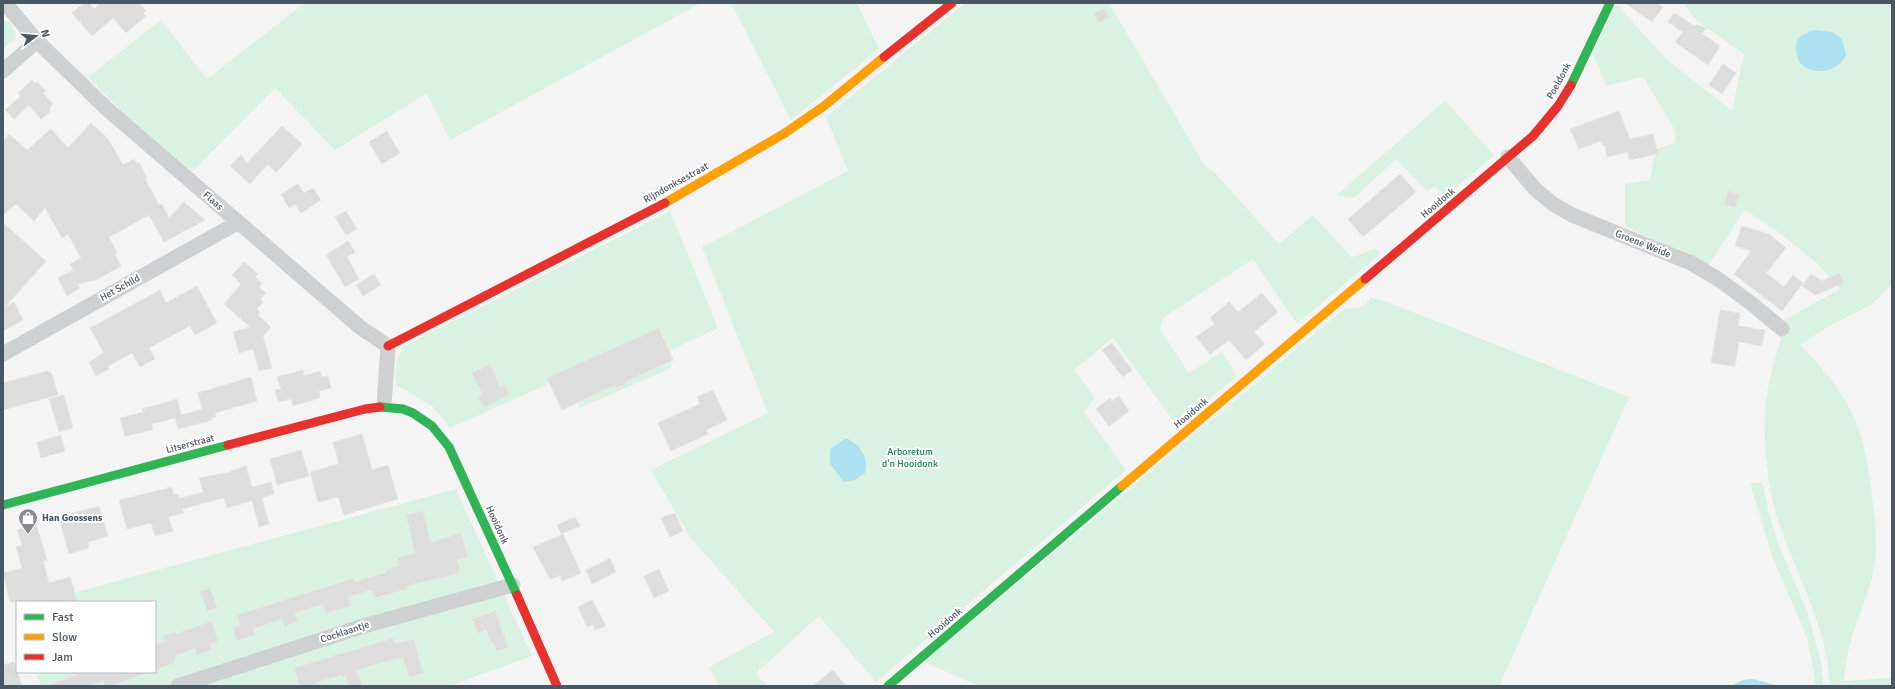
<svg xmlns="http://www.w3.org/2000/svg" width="1895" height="689" font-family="Signika,sans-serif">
<rect width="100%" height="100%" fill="#f4f4f4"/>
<g fill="#d9f2e3">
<polygon points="305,3 701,3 450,140 427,93 335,150 275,88 192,172 141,131 88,77 161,20 207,79"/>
<polygon points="731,3 857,3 879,49 791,120"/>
<polygon points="965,3 1109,3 1205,166 1214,172 1279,244 1313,215 1351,257 1359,255 1375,248 1381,253 1297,324 1253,259 1163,318 1160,330 1189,373 1222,352 1237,376 1177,426 1113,338 1074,370 1095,398 1084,412 1126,470 876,682 819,616 756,673 767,686 719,686 709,667 774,632 690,537 651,470 768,413 702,247 848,171 826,117"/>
<path d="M1683,3H1892V283L1873,304L1831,325L1800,345C1853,398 1865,429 1873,503C1875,525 1878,547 1874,569C1869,596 1855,621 1849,648C1846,658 1846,670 1844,681L1891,678L1892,675V686H1830C1827,625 1795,573 1777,517C1766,483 1762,428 1767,394C1770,375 1776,356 1781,338L1773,330L1779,323L1840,289L1817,263L1773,228L1744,210L1709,265L1625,226V184L1650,180L1656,149L1675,143V130L1643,77L1606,86L1592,51L1617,5L1665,58L1732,111L1744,54L1697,21Z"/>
<polygon points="3,21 9,21 15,31 16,38 3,49"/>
<polygon points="1445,101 1494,155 1445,197 1435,186 1427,191 1396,159 1354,198 1337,195"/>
<polygon points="670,211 718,328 671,350 671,368 580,408 568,375 450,428 432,406 395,384 397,360 403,347"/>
<path d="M1371,298L1382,300L1629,397L1499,686H979L924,662L1345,308C1357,309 1364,308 1371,298Z"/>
<polygon points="1750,483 1763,483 1768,510 1778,543 1807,611 1821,662 1823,686 1815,686 1813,667 1807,637 1773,559"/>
<polygon points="456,489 532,656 450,686 41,686 36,672 155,672 155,602 40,602"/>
</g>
<g fill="#aee2f0">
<path d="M1814,30L1832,32L1842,39L1846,55C1838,76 1798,78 1796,51C1796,46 1795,41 1800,37C1803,34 1810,32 1814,30Z"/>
<path d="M846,438C861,446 868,455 865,473L855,480L844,482L830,464V449Z"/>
<polygon points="1753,679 1779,686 1731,686 1743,680"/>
</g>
<g fill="#ddddde" stroke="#e5e6e7">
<polygon points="84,3 89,3 94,9 100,3 139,3 146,11 143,13 146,16 126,33 113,18 92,36 72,13"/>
<polygon points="1625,3 1657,3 1663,7 1652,22"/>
<polygon points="1103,8 1109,17 1099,23 1094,14"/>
<polygon points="1674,13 1694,26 1696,24 1706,28 1702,34 1720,46 1708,65 1675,42 1683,32 1668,22"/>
<polygon points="1723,64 1736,73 1722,94 1709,85"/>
<polygon points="32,80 35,84 37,82 46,91 43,93 53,104 50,107 50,112 41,119 29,105 14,119 5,110 21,96 18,93"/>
<polygon points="1619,111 1630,139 1653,134 1658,154 1629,160 1628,152 1607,157 1605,145 1603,146 1601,141 1579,149 1570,129"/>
<polygon points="91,123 108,139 123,165 134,159 137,164 139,162 147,178 145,179 159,205 162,204 169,218 184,202 205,220 164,242 149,215 109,237 117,253 115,254 121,266 98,279 78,284 80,288 67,296 58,278 73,270 70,264 81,258 68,234 62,238 45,208 34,221 16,204 3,215 3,141 9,134 27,150 51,129 68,148"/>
<polygon points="282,126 302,144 276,173 268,164 250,184 230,166 241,155 247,163"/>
<polygon points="387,131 400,153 382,164 369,142"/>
<polygon points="1400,174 1416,192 1363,237 1348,219"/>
<polygon points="298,184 304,193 313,188 321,200 301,213 295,204 289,208 281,194"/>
<polygon points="1728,191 1739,194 1735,208 1724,204"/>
<polygon points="346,211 357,229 346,235 335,217"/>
<polygon points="3,223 46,261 5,307 14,302 23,320 3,331"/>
<polygon points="1742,226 1769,234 1786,248 1766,273 1784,287 1793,275 1803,283 1782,311 1734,274 1751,251 1735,246"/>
<polygon points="348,241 355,252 347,257 359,279 345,287 326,255"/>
<polygon points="244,262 258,274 255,277 262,283 259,287 266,293 260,299 263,302 257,309 260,312 258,315 271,327 263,336 272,368 259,371 253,349 239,353 233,332 250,327 224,304 241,284 232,275"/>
<polygon points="1840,273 1844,283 1815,295 1802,286 1811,274 1822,281"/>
<polygon points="374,274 381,285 363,296 356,285"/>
<polygon points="197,286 217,323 195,335 190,326 149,348 155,359 140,367 132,353 108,366 109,369 96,376 89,362 104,353 90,328 160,290 166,303"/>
<polygon points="1262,293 1278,312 1254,332 1265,344 1246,360 1229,340 1210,354 1196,337 1215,324 1210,318 1229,302 1238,312"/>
<polygon points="1720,310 1740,313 1738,326 1765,330 1762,346 1739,342 1735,366 1711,363"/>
<polygon points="659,328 673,360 625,382 626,384 616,388 615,385 562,410 547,378"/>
<polygon points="1112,343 1132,370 1123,377 1102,350"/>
<polygon points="490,364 500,386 504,384 509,394 484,408 478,396 482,394 472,373"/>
<polygon points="303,370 304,376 320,371 322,377 328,376 331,388 319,391 320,398 293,406 291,399 278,402 275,390 281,389 277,377"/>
<polygon points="47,371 52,374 58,395 3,410 3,383"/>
<polygon points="251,377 257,401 215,413 216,417 211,418 212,420 178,429 175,418 152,424 153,430 125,436 120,418 143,412 142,409 177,399 181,415 202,409 198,393"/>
<polygon points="713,390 727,420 706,430 708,434 671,451 658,423 700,404 697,397"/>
<polygon points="64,395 73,428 59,432 49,399"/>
<polygon points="1119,396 1129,411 1109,426 1096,409 1110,398 1112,401"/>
<polygon points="362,434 372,470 388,465 398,499 344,515 338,497 318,502 310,472 339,464 333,442"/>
<polygon points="61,435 65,451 41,458 37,442"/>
<polygon points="301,450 309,476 277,485 270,459"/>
<polygon points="246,466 252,487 271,482 274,494 262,498 269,524 259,527 252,501 227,508 224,498 182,509 184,513 168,517 173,531 155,536 151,523 127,529 119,500 172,487 174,495 178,494 180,498 203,492 199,478 231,472 231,471"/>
<polygon points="99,506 108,536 88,542 89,548 69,554 59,517"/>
<polygon points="423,511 431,542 461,533 468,557 457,560 460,571 457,572 458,574 406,586 407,589 375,598 372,590 348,597 351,606 326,613 323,604 295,613 298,622 284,626 282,619 253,629 255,635 237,641 233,628 240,625 237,615 354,578 355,582 387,572 386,570 399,566 397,558 415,553 406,515"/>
<polygon points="675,513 683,531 670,537 661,518"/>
<polygon points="575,517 580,526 561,534 557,525"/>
<polygon points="36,524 47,560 43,561 49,583 70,577 77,602 10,602 3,573 22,568 16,547 22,545 17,530"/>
<polygon points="563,534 581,573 562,581 560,575 550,579 533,547"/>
<polygon points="610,558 616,572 592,584 586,570"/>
<polygon points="659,569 669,591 654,598 644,576"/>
<polygon points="210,588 217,608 207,611 200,592"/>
<polygon points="592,600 606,626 595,630 593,625 587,627 578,607"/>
<polygon points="495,611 508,647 497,651 493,642 491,643 486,630 478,633 473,619"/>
<polygon points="212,621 218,641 210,644 212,650 197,655 195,648 175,656 174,663 155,670 155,645 165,642 163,636 175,631 176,634"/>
<polygon points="393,638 395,644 414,639 423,673 409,677 403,657 356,670 363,686 349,686 345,676 343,677 342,675 316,682 318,686 300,686 294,668"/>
<polygon points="14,662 22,686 3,686 3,665"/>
<polygon points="833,670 846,686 813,686 830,672"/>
<polygon points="82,672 146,672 146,673 111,686 105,686 103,681 89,686 48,686"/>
</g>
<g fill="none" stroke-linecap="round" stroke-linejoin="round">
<g stroke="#ced0d2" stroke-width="15">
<polyline points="5,3 37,41 107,109 361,328 388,346 384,405"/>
<polyline points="3,71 37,41"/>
<polyline points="1508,157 1535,189 1553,204 1572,215 1691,263 1718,279 1752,304 1782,329"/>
<polyline points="3,354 237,223"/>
<polyline points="178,686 367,625 513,585"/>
</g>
<g stroke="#30b455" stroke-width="9">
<polyline points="1571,85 1610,3"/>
<polyline points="380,407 403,409 413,413 432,426 449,447 517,595"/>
<polyline points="3,505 228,445"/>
<polyline points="888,686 1122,486"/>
</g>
<g stroke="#ff9f0a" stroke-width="9">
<polyline points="665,203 785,133 824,106 884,57"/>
<polyline points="1122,486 1365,279"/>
</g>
<g stroke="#e5322d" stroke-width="9">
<polyline points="884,57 952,3"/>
<polyline points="1365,279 1533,136 1558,106 1571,85"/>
<polyline points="388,346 665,203"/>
<polyline points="228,445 365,409 380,407"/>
<polyline points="517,595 557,686"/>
</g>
</g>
<defs>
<g id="shop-pin" transform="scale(1)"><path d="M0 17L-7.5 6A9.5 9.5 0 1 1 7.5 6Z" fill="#868d94" stroke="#fff"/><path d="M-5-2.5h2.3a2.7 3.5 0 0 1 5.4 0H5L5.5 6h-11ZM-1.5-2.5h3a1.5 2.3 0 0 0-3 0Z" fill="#fff"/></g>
</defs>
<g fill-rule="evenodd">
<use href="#shop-pin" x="28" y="518"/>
</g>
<g text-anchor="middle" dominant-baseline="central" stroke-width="4" stroke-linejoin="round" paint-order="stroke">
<g font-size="10" fill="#4a5661" stroke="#fff">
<text transform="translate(1559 81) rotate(-61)">Poeldonk</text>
<text transform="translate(676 183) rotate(-29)">Rijndonksestraat</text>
<text transform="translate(213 201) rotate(41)">Flaas</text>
<text transform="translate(1438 203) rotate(-40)">Hooidonk</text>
<text transform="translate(1643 244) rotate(22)">Groene Weide</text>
<text transform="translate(120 288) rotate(-29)">Het Schild</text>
<text transform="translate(1191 413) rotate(-40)">Hooidonk</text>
<text transform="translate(190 444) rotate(-15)">Litserstraat</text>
<text transform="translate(497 525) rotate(65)">Hooidonk</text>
<text transform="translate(945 623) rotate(-40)">Hooidonk</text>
<text transform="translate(345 632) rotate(-18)">Cocklaantje</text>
</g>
<g font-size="10" fill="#17864f" stroke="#fff">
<text x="910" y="452">Arboretum<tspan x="910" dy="12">d'n Hooidonk</tspan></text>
</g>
<g font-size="10" font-weight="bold" fill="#4a5661" stroke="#fff" text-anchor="start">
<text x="42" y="518">Han Goossens</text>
</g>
</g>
<rect width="1895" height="689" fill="none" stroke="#4a5661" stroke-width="8"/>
<rect x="16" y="601" width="140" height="72" fill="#ffffff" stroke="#b7bbc0"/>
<rect x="24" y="614" width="20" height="6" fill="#30b455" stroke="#b7bbc0"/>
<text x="52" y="621" font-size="12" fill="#4a5661">Fast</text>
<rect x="24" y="634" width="20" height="6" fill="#ff9f0a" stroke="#b7bbc0"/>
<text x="52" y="641" font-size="12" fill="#4a5661">Slow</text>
<rect x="24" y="654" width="20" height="6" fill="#e5322d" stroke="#b7bbc0"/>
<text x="52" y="661" font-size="12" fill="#4a5661">Jam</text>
<g transform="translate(36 36) rotate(74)" stroke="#ffffff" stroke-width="3" paint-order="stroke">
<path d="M0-3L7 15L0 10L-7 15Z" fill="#4a5661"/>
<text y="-6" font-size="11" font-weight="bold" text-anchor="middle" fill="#4a5661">N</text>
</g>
</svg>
